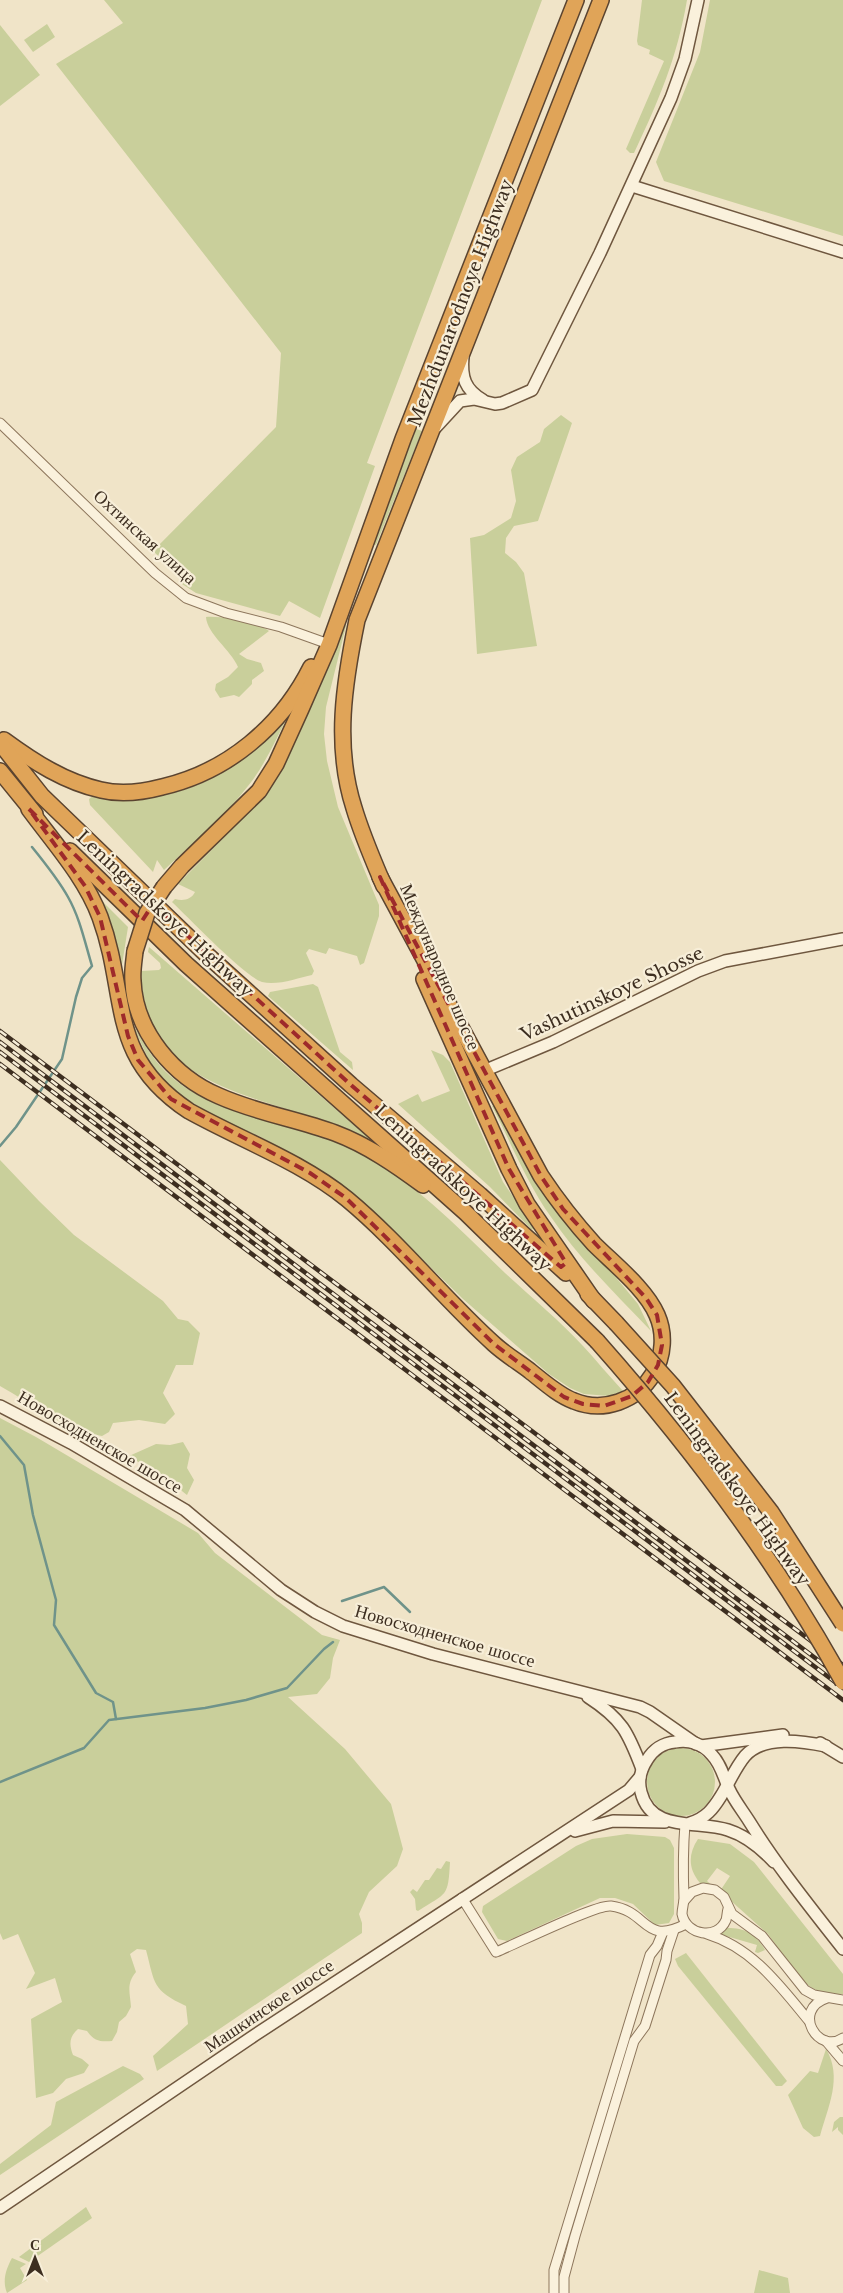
<svg xmlns="http://www.w3.org/2000/svg" width="843" height="2293" font-family="'Libre Baskerville',serif">
<rect width="100%" height="100%" fill="#f0e4c8"/>
<g fill="#c9cf9b">
<polygon points="104,0 542,0 367,463 375,466 320,618 289,601 280,616 196,593 182,584 177,570 171,568 153,551 276,427 281,353 56,64 123,23"/>
<path d="M642,0H687C677,58 659,100 634,153H630L626,149L664,61L649,54L650,50L638,45L637,41Z"/>
<polygon points="710,0 843,0 843,236 664,181 656,162 700,52"/>
<polygon points="47,24 55,37 33,52 24,40"/>
<polygon points="0,25 40,75 0,106"/>
<polygon points="561,415 572,423 538,521 514,526 506,538 505,553 516,562 524,573 537,646 477,654 470,538 484,535 511,518 516,501 511,470 517,457 540,442 544,429"/>
<polygon points="416,429 422,431 376,545 372,544"/>
<path d="M206,617C218,615 260,623 269,631L239,654L247,659L261,663L264,671L252,680V684L239,697L234,695L220,698L215,690L216,684L228,677L238,667C231,650 207,634 206,617Z"/>
<path d="M344,623L346,626L326,707L324,734L327,761L338,807L379,905V916L364,963L360,965L357,956L329,948L326,954L309,949L306,953L314,971L312,975C298,978 277,986 262,982C243,975 190,919 172,902L175,899C183,901 191,900 195,892L178,884L266,795L280,774L298,735Z"/>
<path d="M288,716C276,739 265,765 248,786C224,817 193,843 164,870L157,860L153,872L90,805L89,799L94,795C113,795 133,797 152,796C204,793 255,754 288,716Z"/>
<polygon points="100,899 128,927 122,965 122,982 117,948"/>
<path d="M149,947L371,1140L370,1141C362,1140 354,1134 346,1130C333,1124 318,1120 303,1115C224,1087 145,1075 141,971L159,970L161,968L160,963L148,952Z"/>
<polygon points="313,984 318,987 340,1052 352,1062 353,1070 268,996 270,992"/>
<path d="M131,1021C141,1039 151,1057 165,1071C219,1124 309,1120 373,1160C422,1190 464,1233 505,1273C531,1297 559,1320 583,1346C596,1360 609,1376 623,1391L609,1396L584,1394L570,1388L549,1374L463,1299L374,1212L325,1173L259,1136L224,1122L180,1095L163,1081L151,1065Z"/>
<polygon points="431,1050 443,1055 450,1062 503,1182 536,1230 531,1229 490,1187 398,1104 418,1094 422,1102 450,1091"/>
<path d="M497,1104L599,1257L638,1304L651,1331C617,1295 579,1259 551,1217C527,1183 511,1143 492,1106Z"/>
<path d="M0,1160L39,1201L74,1235L163,1301L178,1319L188,1321L200,1333L193,1365H176L163,1393L175,1414L165,1424L139,1420L113,1423L109,1432L102,1436C66,1431 32,1404 0,1386Z"/>
<path d="M0,1418L36,1437L198,1533L215,1553L322,1635L340,1640L333,1658L330,1678L317,1694L288,1697L345,1749L391,1804L403,1849L397,1866L369,1892L359,1914L362,1923V1933L157,2071L153,2056L188,2024L186,2006C152,1990 155,1984 146,1950L137,1949L130,1954L136,1972C126,1984 130,1992 131,2007L126,2016L119,2022L117,2032L112,2041C100,2042 94,2041 87,2031L78,2029C69,2037 69,2044 73,2055L82,2059L89,2065L84,2073L66,2079L53,2093L36,2098L31,2019L62,2002L55,1978L26,1989L35,1973L18,1934L3,1940L0,1933Z"/>
<polygon points="183,1442 190,1454 187,1468 194,1480 187,1495 173,1484 129,1456 156,1444 170,1445"/>
<circle cx="681" cy="1782" r="34"/>
<polygon points="627,1834 665,1837 670,1840 674,1848 674,1914 669,1923 655,1925 633,1904 615,1898 600,1898 507,1941 498,1939 482,1912 483,1906 576,1846 592,1839"/>
<path d="M698,1839L730,1844L754,1862L843,1974V1994H825L812,1988L800,1979L768,1934L720,1891L730,1876L717,1868L707,1881L714,1887L700,1883C688,1869 688,1854 698,1839Z"/>
<path d="M446,1861L450,1862C448,1898 447,1892 418,1911L416,1910L415,1899L410,1892L413,1889L417,1892L425,1880H429L437,1868L441,1869Z"/>
<path d="M727,1928C746,1928 756,1934 765,1950L758,1953L755,1952L757,1945L719,1934Z"/>
<polygon points="686,1953 787,2081 782,2086 776,2086 678,1966 675,1959"/>
<path d="M826,2049C843,2077 828,2107 820,2136L814,2137L803,2128L788,2095L810,2071L818,2073Z"/>
<polygon points="123,2066 140,2074 144,2079 0,2175 0,2164 51,2125 56,2102"/>
<polygon points="840,2117 843,2117 843,2135 838,2130 838,2127 832,2132 834,2122"/>
<polygon points="86,2207 92,2218 29,2262 19,2257"/>
<path d="M12,2258L26,2264L20,2268L27,2280L7,2293C2,2281 6,2269 12,2258Z"/>
<polygon points="759,2270 788,2278 790,2293 754,2293"/>
</g>
<g fill="none" stroke-linecap="round" stroke-linejoin="round">
<g stroke="#6f938a" stroke-width="2.5">
<path d="M0,1146L16,1127L62,1059L76,997L82,978L92,966C85,943 80,918 68,897C58,879 45,863 32,847"/>
<polyline points="0,1436 24,1465 33,1515 56,1600 54,1625 96,1693 113,1702 116,1719"/>
<polyline points="342,1601 384,1587 410,1612"/>
<polyline points="0,1782 84,1748 109,1720 205,1708 246,1700 287,1688 324,1649 333,1642"/>
</g>
<g stroke="#8d765c" stroke-width="11">
<g id="street">
<polyline points="0,423 155,573 186,598 226,613 281,627 323,642"/>
<path d="M685,1824C683,1849 683,1873 684,1898C684,1903 682,1909 682,1914C686,1935 717,1941 726,1920C727,1917 727,1912 728,1909"/>
<path d="M462,1898L496,1952C516,1944 596,1904 611,1906C649,1911 643,1946 686,1924"/>
<polyline points="684,1901 692,1892 703,1888 715,1890 724,1897 732,1914 762,1936 805,1990 814,1995 843,2000"/>
<path d="M707,1934C753,1948 780,1986 809,2021"/>
<path d="M827,1998C791,2010 818,2055 843,2038"/>
<polyline points="826,2041 843,2061"/>
<polyline points="554,2293 554,2270 650,1955 657,1946 663,1932"/>
<polyline points="564,2293 564,2277 575,2236 634,2041 645,2026 666,1960 667,1951 674,1930"/>
</g>
</g>
<g stroke="#6f573f" stroke-width="14">
<g id="secondary">
<polyline points="632,186 843,252"/>
<path d="M463,357C461,377 465,390 483,400"/>
<polyline points="436,427 460,401 474,399 495,404 502,403 532,390 600,253 671,98 685,59 698,0"/>
<polyline points="486,1070 553,1042 698,971 725,961 843,939"/>
<polyline points="0,1406 71,1443 185,1510 281,1590 315,1612 343,1626 433,1654 640,1707 650,1712 696,1744"/>
<path d="M588,1697C622,1719 628,1732 642,1769"/>
<polyline points="820,1743 843,1757"/>
<polyline points="701,1746 783,1735"/>
<path d="M690,1823C706,1818 713,1809 721,1796C729,1783 735,1768 745,1756C764,1735 802,1741 826,1746"/>
<polyline points="575,1831 613,1821 665,1822"/>
<path d="M774,1862C761,1848 747,1836 728,1830C698,1820 651,1833 641,1792C638,1781 641,1769 647,1760C653,1750 663,1743 675,1742C689,1739 703,1744 712,1755C721,1764 724,1778 729,1789C734,1800 742,1810 749,1821C777,1866 810,1907 843,1949"/>
<polyline points="0,2208 255,2035 629,1790 640,1777"/>
</g>
</g>
<g stroke="#5b4430" stroke-width="18">
<g id="highway">
<path d="M4,740C34,762 65,782 101,790C121,795 143,792 162,787C227,772 281,727 311,667"/>
<polyline points="0,743 42,796 206,954 351,1085 480,1195 566,1273"/>
<polyline points="0,771 35,814"/>
<path d="M29,809C54,843 85,877 100,917C129,996 106,1056 189,1111C241,1140 300,1161 347,1199C400,1243 443,1298 494,1344C505,1354 518,1362 530,1371C544,1382 558,1395 574,1401C603,1413 637,1401 653,1374C664,1356 665,1333 657,1315C646,1289 614,1264 594,1244C574,1222 557,1200 541,1176L380,877"/>
<polyline points="70,851 186,964 466,1213 597,1341"/>
<path d="M384,886C373,860 362,835 354,808C334,746 344,683 357,620L601,0"/>
<polyline points="164,887 182,866 259,791 276,764 301,709 329,645 403,439 576,0"/>
<path d="M135,951C134,961 132,971 133,981C135,1032 174,1077 219,1096C257,1113 297,1119 335,1133C367,1145 396,1165 423,1185"/>
<polyline points="424,979 509,1169 527,1204 594,1301"/>
<polyline points="588,1294 616,1323"/>
</g>
</g>
<use href="#street" stroke="#faf1dc" stroke-width="9"/>
<use href="#secondary" stroke="#faf1dc" stroke-width="11"/>
<use href="#highway" stroke="#e0a458" stroke-width="15"/>
<g stroke="#3d2e20" stroke-width="4.5">
<g id="rail">
<polyline points="0,1031 843,1665"/>
<polyline points="0,1042 843,1679"/>
<polyline points="0,1052 843,1688"/>
<polyline points="0,1064 843,1700"/>
</g>
</g>
<use href="#rail" stroke="#f7eed8" stroke-width="2.5" stroke-dasharray="8" stroke-linecap="butt"/>
<g stroke="#5b4430" stroke-width="18" stroke-linecap="butt">
<g id="highway-bridge">
<polyline points="135,951 147,913 164,887"/>
<polyline points="616,1323 673,1386 771,1512 843,1624"/>
<path d="M597,1341C690,1446 775,1558 843,1682"/>
</g>
</g>
<use href="#highway-bridge" stroke="#e0a458" stroke-width="15"/>
</g>
<path fill="none" stroke="#9e2a2b" stroke-width="4" stroke-dasharray="10 6" stroke-linejoin="round" d="M29,809L142,921L153,904L351,1085L561,1267L566,1263L509,1169L380,877L541,1176L563,1209L646,1298L657,1315L662,1345L658,1365L648,1382L632,1396L604,1406L583,1404L564,1397L494,1344L346,1198L310,1173L171,1099L138,1060L128,1036L100,917L85,886Z"/>
<g text-anchor="middle" dominant-baseline="central" stroke-width="4.5" stroke-linejoin="round" paint-order="stroke">
<g font-size="18" fill="#3d2e20" stroke="#f7eed8">
<text transform="translate(461 303) rotate(-69)">Mezhdunarodnoye Highway</text>
<text transform="translate(145 537) rotate(42)">Охтинская улица</text>
<text transform="translate(165 914) rotate(43)">Leningradskoye Highway</text>
<text transform="translate(440 967) rotate(67)">Международное шоссе</text>
<text transform="translate(612 994) rotate(-25)">Vashutinskoye Shosse</text>
<text transform="translate(463 1188) rotate(43)">Leningradskoye Highway</text>
<text transform="translate(100 1442) rotate(30)">Новосходненское шоссе</text>
<text transform="translate(737 1489) rotate(54)">Leningradskoye Highway</text>
<text transform="translate(445 1636) rotate(16)">Новосходненское шоссе</text>
<text transform="translate(269 2006) rotate(-34)">Машкинское шоссе</text>
</g>
</g>
<g transform="translate(35 2258)" stroke="#f7eed8" stroke-width="4" paint-order="stroke">
<path d="M0-4L9 19L0 12L-9 19Z" fill="#3d2e20"/>
<text y="-8" font-size="14" font-weight="bold" text-anchor="middle" fill="#3d2e20">С</text>
</g>
</svg>
